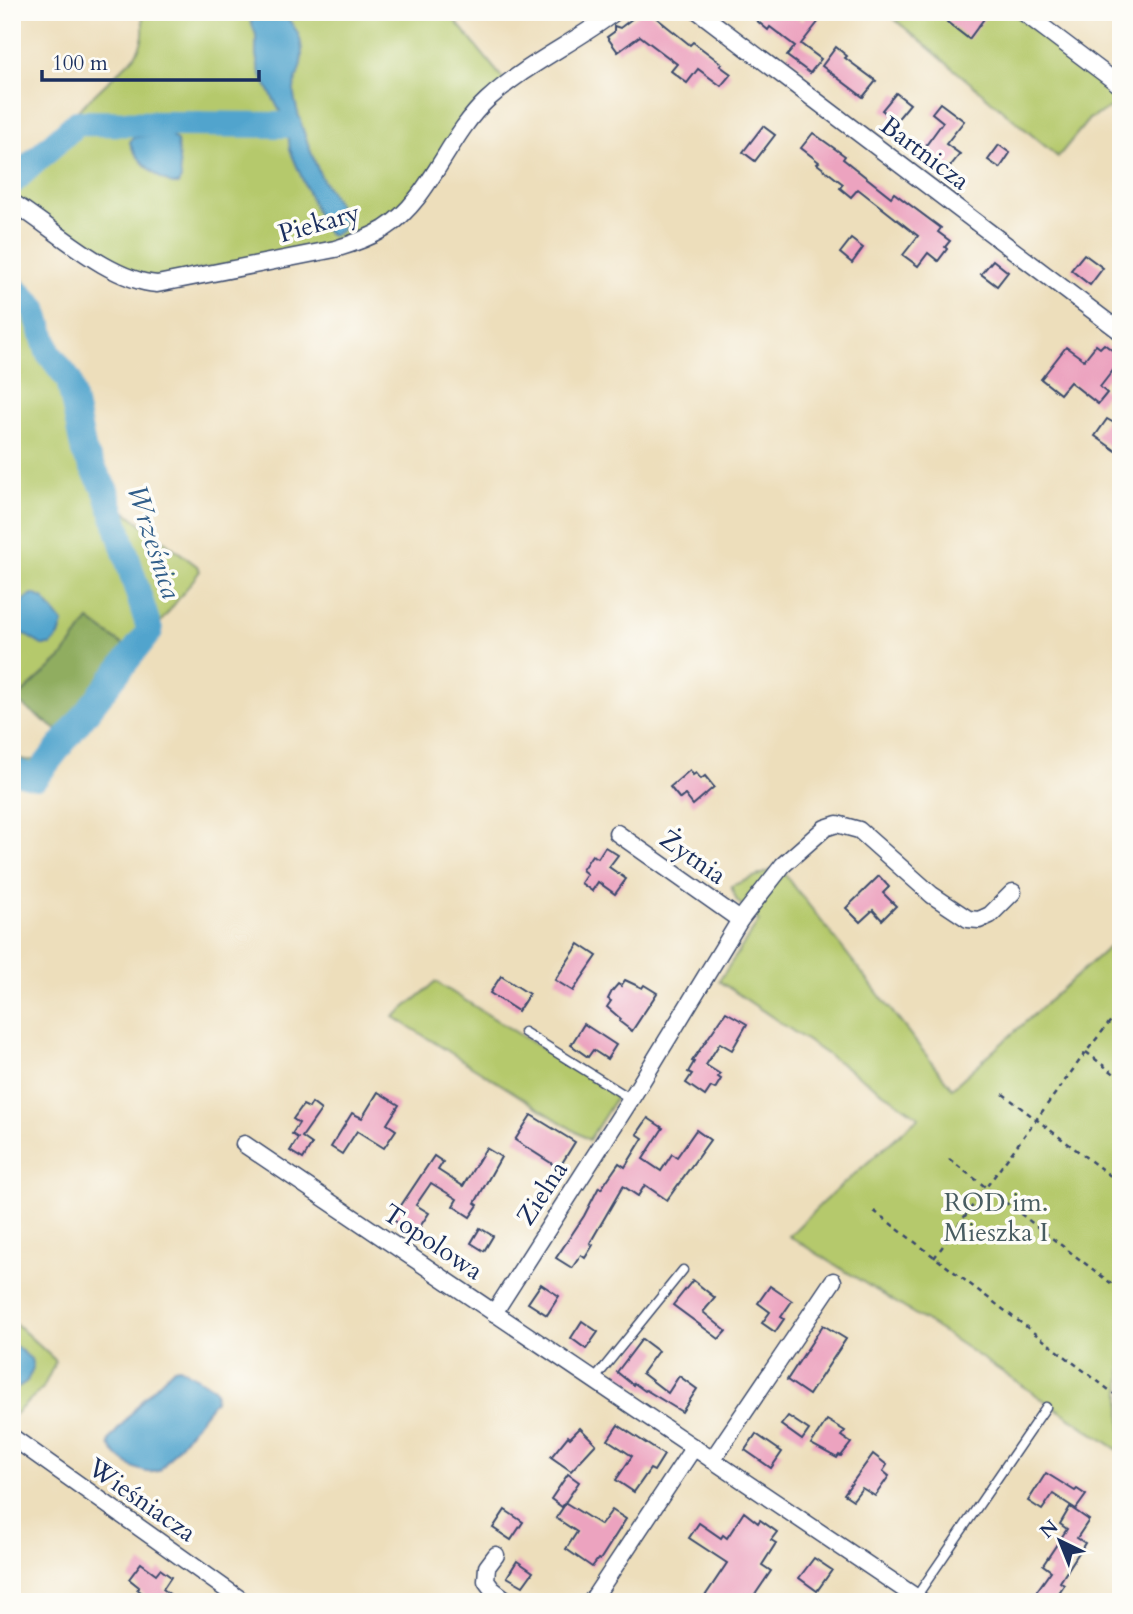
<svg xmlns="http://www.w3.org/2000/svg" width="1133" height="1614" font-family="Cardo,serif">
<rect width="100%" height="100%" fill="#fdfcf7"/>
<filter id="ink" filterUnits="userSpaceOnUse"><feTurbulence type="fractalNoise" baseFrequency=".0143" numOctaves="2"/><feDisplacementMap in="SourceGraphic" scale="14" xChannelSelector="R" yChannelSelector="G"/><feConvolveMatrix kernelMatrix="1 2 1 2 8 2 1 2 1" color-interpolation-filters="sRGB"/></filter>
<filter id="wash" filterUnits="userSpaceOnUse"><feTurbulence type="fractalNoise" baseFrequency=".00686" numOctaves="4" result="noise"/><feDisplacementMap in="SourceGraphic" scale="28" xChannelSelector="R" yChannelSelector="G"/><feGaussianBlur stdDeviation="1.57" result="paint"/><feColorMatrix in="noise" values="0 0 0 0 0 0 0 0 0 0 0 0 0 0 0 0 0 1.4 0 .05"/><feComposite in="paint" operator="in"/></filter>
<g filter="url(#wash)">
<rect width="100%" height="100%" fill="#eddebb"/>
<g fill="#b5c96c" stroke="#687c65" stroke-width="2">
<path d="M142,12H448L504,80L415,190L385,221L359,236L328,245L162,277H141L96,255L12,195V173L134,57C145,41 144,31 142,12Z"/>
<polygon points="886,12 1011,12 1121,96 1121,102 1089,119 1058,157"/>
<path d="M12,283L38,308L52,352L73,378L83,433L77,430L81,453L103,492L108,511L114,503L197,566L200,571L39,780L12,773V757C24,760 32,763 42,756L127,648L89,620L61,658L15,700L12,698Z"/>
<polygon points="779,867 952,1088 1121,936 1121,1452 940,1330 789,1236 823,1202 919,1117 719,981 759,921 737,901 731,886"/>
<polygon points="436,982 617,1096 589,1140 394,1017"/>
<polygon points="12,1324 17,1325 56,1361 43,1388 12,1417"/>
</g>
<polygon fill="#90ad60" stroke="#566e5f" stroke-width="2" points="89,620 127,648 61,733 15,700 61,658"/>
<g fill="#51a4cd" stroke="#366a96" stroke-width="2">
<path d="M247,12H280C301,28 307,50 298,74C296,81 293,87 294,95C298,120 309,148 319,172C326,191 348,208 342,230L332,236L324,230L290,150L287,125L259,71L256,55V35Z"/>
<path d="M168,134L177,141L181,179L178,184C163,186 132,156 130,142L133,137Z"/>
<path d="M33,594L43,598L63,623L59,636L51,645H42L12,627V620C21,611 20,598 33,594Z"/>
<polygon points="12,1343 31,1359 33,1368 27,1381 12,1392"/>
<path d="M179,1367L214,1388L216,1392L215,1400L160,1470C143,1478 119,1461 109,1445L110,1439L144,1398L174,1368Z"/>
</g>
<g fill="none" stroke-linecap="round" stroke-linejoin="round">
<g stroke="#51a4cd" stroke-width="26">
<polyline points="12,182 77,123 288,125"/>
<polyline points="12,286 35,309 48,352 69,380 84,452 106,491 150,631 36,777 12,771"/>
</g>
</g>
<g id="blocks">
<g fill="#eca3bf">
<polygon points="641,12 649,12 690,45 693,42 722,64 720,66 731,74 721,86 698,69 687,83 671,71 677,64 640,36 618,52 607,37 614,32 614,26 620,28"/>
<polygon points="762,12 790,12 802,21 808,13 819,21 801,44 821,59 810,73 787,56 795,46 770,27 768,30 756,20"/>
<polygon points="954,12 989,12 969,39 947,22"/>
<polygon points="836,47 847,56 845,58 876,81 863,97 822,66"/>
<polygon points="896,93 910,104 896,121 882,110"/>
<polygon points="940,103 964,121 946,144 960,154 948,169 943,166 941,168 932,161 930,163 919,155 943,122 932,113"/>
<polygon points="763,126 775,135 755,161 743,152"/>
<polygon points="813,133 845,156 843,159 891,197 894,193 941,228 938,232 950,241 945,247 947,249 938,261 928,253 918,266 903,255 918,236 858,189 851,197 840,188 843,184 817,164 819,162 801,148"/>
<polygon points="999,145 1010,153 1000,168 988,160"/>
<polygon points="851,239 863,248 852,263 840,253"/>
<polygon points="1084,254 1103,268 1090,285 1071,270"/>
<polygon points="993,260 1008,272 997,286 981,274"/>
<polygon points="1104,344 1121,357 1121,360 1100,387 1107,393 1098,404 1070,382 1060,394 1041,379 1066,347 1084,360 1096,345 1100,348"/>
<polygon points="1107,419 1121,427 1121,445 1116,451 1095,436"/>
<polygon points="690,770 693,775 696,773 701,779 705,776 714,787 693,805 685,795 680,799 670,787"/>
<polygon points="605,847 618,855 609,867 626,879 615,894 598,882 592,891 581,883 587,874 582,870 592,855 598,858"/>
<polygon points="879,876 889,887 883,893 896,906 882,920 873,910 860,922 846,908"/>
<polygon points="579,944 597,956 573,991 555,980"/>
<polygon points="501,976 529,994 518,1011 490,993"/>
<polygon points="625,980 642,988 644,985 657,993 632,1031 620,1022 621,1019 607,1007 611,1001 608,999 612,991 618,984 621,986"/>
<polygon points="726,1012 747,1024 732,1050 720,1043 706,1065 720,1074 718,1077 721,1079 715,1089 711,1087 705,1096 686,1083 692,1074 688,1072 694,1062 692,1061"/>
<polygon points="584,1024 616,1045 607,1059 593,1050 588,1057 571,1045"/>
<polygon points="378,1092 399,1105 387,1124 396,1130 384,1148 357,1131 342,1154 331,1147 352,1113 362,1118"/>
<polygon points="312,1103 321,1110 302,1137 312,1144 303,1159 290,1151 298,1138 292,1134 299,1123 293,1119 303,1105 309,1108"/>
<polygon points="531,1115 575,1142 559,1168 515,1140"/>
<polygon points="648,1118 663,1128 643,1159 661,1171 672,1154 677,1157 696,1130 710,1140 667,1200 645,1185 638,1196 623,1186 590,1243 593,1245 585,1258 581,1255 572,1268 556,1258 584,1216 599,1187 601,1189 619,1163 625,1167 643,1138 637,1134"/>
<polygon points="486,1148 501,1157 475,1203 478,1205 470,1217 453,1206 457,1199 431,1183 416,1205 429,1213 415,1234 392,1219 434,1156 443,1162 438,1170 463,1186"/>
<polygon points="480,1228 493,1236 484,1251 471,1243"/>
<polygon points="693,1280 715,1298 703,1312 726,1331 719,1339 673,1305"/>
<polygon points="541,1284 559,1296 547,1315 528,1303"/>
<polygon points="770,1286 792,1301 781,1317 784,1319 775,1332 762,1323 770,1312 758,1303"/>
<polygon points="582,1321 598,1332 586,1349 571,1338"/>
<polygon points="823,1325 846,1339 809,1395 787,1380"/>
<polygon points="642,1339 658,1351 642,1373 668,1393 679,1376 697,1389 682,1412 646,1390 645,1391 634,1383 633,1385 617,1372"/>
<polygon points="788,1416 809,1430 802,1440 781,1425"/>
<polygon points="827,1420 845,1431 841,1436 851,1443 841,1456 839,1455 837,1458 811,1444"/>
<polygon points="618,1425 664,1455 654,1471 650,1469 634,1492 616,1480 632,1456 608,1440"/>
<polygon points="580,1428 596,1444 571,1471 551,1457 568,1436 570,1438"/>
<polygon points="756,1434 782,1452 771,1468 745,1450"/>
<polygon points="873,1454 887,1465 883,1471 889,1476 875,1496 862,1488 853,1500 844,1494"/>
<polygon points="1046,1473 1075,1491 1077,1489 1086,1495 1076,1509 1053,1494 1042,1510 1028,1501"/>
<polygon points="568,1474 579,1482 562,1507 551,1499"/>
<polygon points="566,1503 601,1525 612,1510 626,1519 600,1560 598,1559 592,1567 566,1549 577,1532 556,1518"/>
<polygon points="1070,1507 1089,1520 1077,1538 1085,1543 1060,1582 1064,1585 1053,1602 1029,1602 1051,1571 1043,1565 1067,1529 1060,1524"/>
<polygon points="505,1510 523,1522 511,1540 493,1528"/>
<polygon points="744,1512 758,1523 760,1520 777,1532 771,1540 776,1543 762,1565 771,1571 750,1602 701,1602 727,1563 689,1538 699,1523 721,1538 723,1535 727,1538"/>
<polygon points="814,1558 832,1570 817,1591 799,1578"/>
<polygon points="517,1561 533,1572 523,1586 507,1577"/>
<polygon points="141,1563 156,1574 160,1569 171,1577 163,1589 180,1602 154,1602 137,1589 139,1587 129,1579"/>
</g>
</g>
</g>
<g filter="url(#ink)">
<use href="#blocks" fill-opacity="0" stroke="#3a496c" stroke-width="2"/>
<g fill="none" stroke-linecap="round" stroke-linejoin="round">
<g stroke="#3a496c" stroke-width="11">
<g id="lane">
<polyline points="524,1032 631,1099"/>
<polyline points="594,1380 683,1270"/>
<polyline points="916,1597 1046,1407"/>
</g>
</g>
<g stroke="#3a496c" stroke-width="19">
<g id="street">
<polyline points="699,12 1121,332"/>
<polyline points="1023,12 1121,86"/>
<path d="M12,202C54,228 107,280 157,284L335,249C352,244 369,238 384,229C431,199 447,137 487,100C525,65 574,43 615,12"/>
<polyline points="617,833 740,920"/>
<polyline points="244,1144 923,1602"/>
<polyline points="494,1313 631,1099 740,920 783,865 825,828 837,824 859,830 932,895 968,919 979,920 990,915 1013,892"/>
<polyline points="12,1437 244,1602"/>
<polyline points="712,1460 833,1281"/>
<polyline points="496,1555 487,1567 486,1581 492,1589 509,1602"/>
<polyline points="591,1602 694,1447"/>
</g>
</g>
<g stroke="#3a496c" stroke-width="2.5" stroke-dasharray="5 5" stroke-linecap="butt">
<polyline points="1086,1052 1121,1079"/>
<polyline points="1003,1094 1121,1184"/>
<polyline points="949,1159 1121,1291"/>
<polyline points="874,1211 1121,1399"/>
<polyline points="934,1258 1086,1052 1121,1008"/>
</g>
<use href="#lane" stroke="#fff" stroke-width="8"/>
<use href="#street" stroke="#fff" stroke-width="16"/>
</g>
</g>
<g text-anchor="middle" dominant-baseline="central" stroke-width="7" stroke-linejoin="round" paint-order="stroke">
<g font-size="26" fill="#1b2f5e" stroke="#fdfcf7">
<text transform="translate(925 153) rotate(37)">Bartnicza</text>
<text transform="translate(319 223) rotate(-16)">Piekary</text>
<text transform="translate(693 857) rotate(35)">Żytnia</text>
<text transform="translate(542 1193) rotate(-57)">Zielna</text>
<text transform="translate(433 1242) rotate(34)">Topolowa</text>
<text transform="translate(142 1500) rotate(35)">Wieśniacza</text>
</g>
<g font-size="26" fill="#495d62" stroke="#fdfcf7">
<text x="996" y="1202">ROD im.<tspan x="996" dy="30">Mieszka I</tspan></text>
</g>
<g font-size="28" font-style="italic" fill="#315e8a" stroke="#fdfcf7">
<text transform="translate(154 542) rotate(72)">Wrześnica</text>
</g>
</g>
<rect width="1133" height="1614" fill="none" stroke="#fdfcf7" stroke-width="42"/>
<g transform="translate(1060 1541) rotate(317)" stroke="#fdfcf7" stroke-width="5" paint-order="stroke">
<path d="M0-5L12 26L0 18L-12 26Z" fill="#1b2f5e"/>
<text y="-10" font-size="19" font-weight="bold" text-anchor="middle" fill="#1b2f5e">N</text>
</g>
<path d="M42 70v10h217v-10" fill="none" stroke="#1b2f5e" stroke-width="3.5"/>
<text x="52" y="70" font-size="21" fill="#1b2f5e" stroke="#fdfcf7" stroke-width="5" paint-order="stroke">100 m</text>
</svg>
